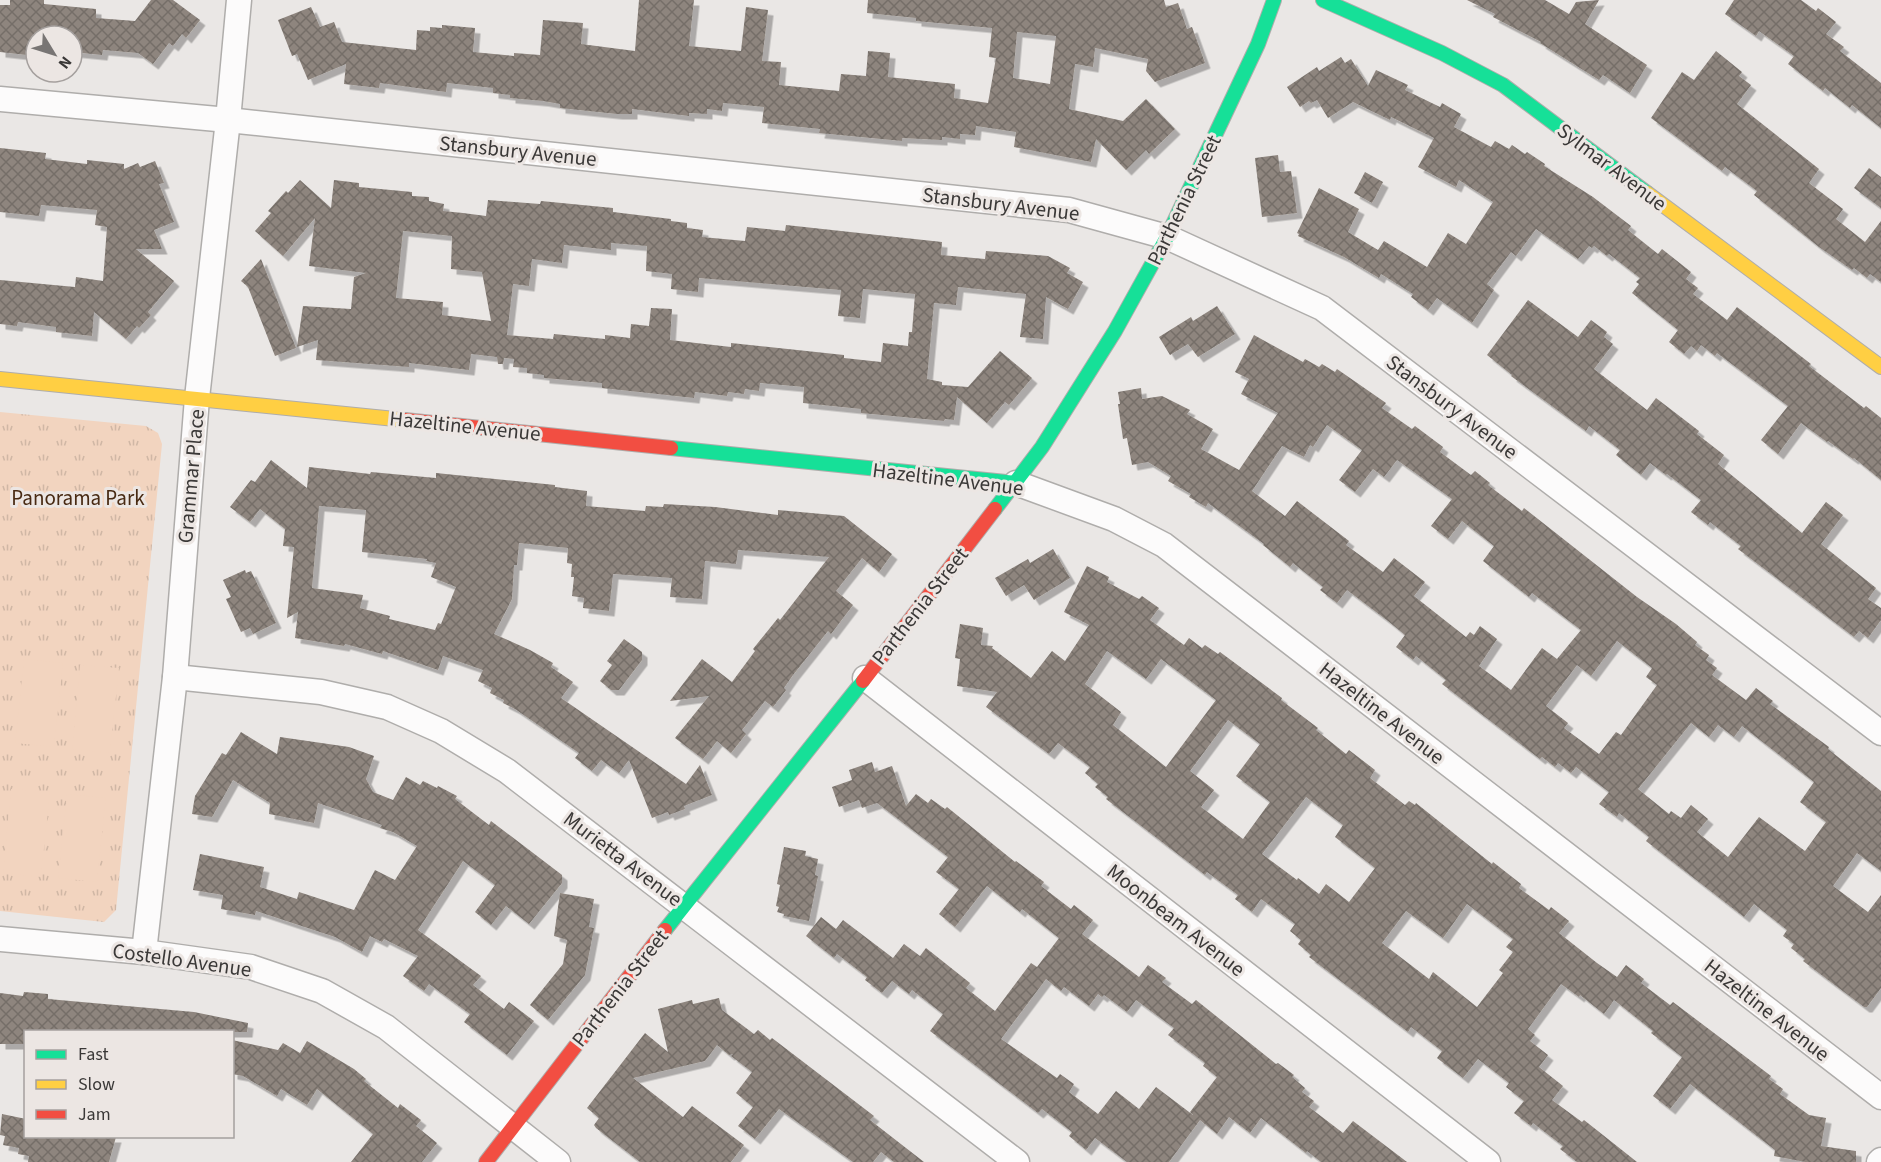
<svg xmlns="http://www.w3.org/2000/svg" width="1881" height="1162" font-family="'Source Sans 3',sans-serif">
<defs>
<pattern id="grass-tufts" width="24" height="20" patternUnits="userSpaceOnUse" patternTransform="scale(1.5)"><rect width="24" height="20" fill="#f2d4bf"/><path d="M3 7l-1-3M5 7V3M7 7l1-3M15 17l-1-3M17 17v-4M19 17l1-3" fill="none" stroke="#d0b7a5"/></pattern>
<pattern id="building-cross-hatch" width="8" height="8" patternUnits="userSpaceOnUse" patternTransform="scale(1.5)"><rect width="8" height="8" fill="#8e857e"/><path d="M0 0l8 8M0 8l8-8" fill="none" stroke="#756e68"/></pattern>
<filter id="shadow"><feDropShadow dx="5.5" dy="5.5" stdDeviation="0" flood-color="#0004"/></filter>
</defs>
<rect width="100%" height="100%" fill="#eae7e5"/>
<polygon fill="url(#grass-tufts)" points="0,412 146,426 158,433 162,444 116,910 104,922 0,911"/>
<g fill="#f2d4bf">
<polygon points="24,659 63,663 54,747 15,743"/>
<polygon points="80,665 119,668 110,753 72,749"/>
<polygon points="11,789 50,792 41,877 3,873"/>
<polygon points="67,794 106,798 97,882 58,878"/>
</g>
<g fill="url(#building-cross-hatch)" fill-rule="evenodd" filter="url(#shadow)">
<polygon points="10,0 44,0 44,4 96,9 96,18 135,21 151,0 173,0 200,20 186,38 182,34 173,46 169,43 153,64 138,53 103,50 102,55 72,52 72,36 36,36 36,56 0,52 0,5 10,5"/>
<path d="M639,0H694L689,46L741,51L746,7L768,10L762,61L781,62L779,85L839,91L841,74L866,76L868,51L890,53L888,77L955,84L954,98L988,103L996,58L989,57L992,28L916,21V18L867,13L868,0H1164L1166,7L1178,3L1187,29L1192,27L1205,63L1155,82L1146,71L1148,59L1095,48L1093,67L1075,64L1069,109L1123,121L1146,99L1175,129L1149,154L1146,150L1126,170L1096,139L1091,162L1014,147L1016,132L976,126L975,135L960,134V139L942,137V140L902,138V141L819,133L820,129L762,123L764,107L723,103L722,111L707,109V114L689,113V116L632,109V114H617L560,108V104L543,101L510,98V95L493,93V88L447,83L446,92L380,83L379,88L344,84L346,64L308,80L297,54L292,56L278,20L311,7L320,27L334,22L342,42L416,50L417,30L430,31V27L442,28V25L475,28L473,52L514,56V53L540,55L543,20L583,23L581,44L635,51ZM1017,32L1056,36L1050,84L1013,78Z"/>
<polygon points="1467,0 1545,0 1569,14 1576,2 1599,0 1585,24 1647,65 1630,93 1603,75 1599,80 1540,43 1541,42 1493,17 1495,14"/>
<polygon points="1734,0 1801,0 1816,11 1818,8 1836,22 1826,34 1844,47 1840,51 1881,83 1881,128 1852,105 1850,108 1825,88 1823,91 1788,64 1794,56 1759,31 1756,36 1725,14"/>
<polygon points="1716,51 1742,72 1739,76 1751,85 1737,104 1819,169 1809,183 1843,209 1836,219 1865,242 1881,221 1881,282 1870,274 1867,278 1854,268 1852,270 1819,247 1754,195 1757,191 1725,167 1722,171 1651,118 1682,72 1694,80"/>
<polygon points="1341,57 1345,63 1351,59 1368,86 1376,70 1408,85 1405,90 1440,107 1442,103 1461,114 1454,127 1491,147 1495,141 1509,149 1512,145 1525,154 1527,152 1545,164 1544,166 1593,197 1631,226 1628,230 1658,254 1662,249 1691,272 1686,279 1698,288 1693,294 1727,320 1737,307 1811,364 1809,366 1864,408 1866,406 1881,418 1881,480 1854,458 1853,459 1828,441 1827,442 1801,423 1778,454 1761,440 1788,406 1717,353 1715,356 1701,345 1697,351 1691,346 1684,354 1669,342 1678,330 1632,293 1639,284 1636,282 1640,278 1609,254 1607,256 1594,246 1592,248 1589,246 1578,259 1536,229 1516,256 1511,252 1487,284 1494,290 1472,323 1437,298 1428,310 1411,297 1413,294 1381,274 1379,278 1344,257 1298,236 1299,234 1297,233 1319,188 1359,209 1348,232 1378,250 1384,241 1427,267 1448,233 1466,244 1493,202 1459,180 1456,187 1418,167 1434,138 1391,117 1390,120 1353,102 1328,118 1317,100 1311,103 1309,101 1300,107 1287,87 1317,67 1319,71"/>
<polygon points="0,148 46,153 45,159 87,164 87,160 124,164 124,169 138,163 140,167 155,161 164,183 159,184 174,222 154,230 162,249 136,249 174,281 148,312 151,315 139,328 137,326 126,339 94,312 92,336 56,332 56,327 18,322 17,326 0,324 0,280 75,287 76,277 103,281 107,227 95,225 97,210 41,205 39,216 0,212"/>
<polygon points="1278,155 1280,172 1291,171 1297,213 1262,217 1255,158"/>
<polygon points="1869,168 1881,177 1881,208 1854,188"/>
<polygon points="1365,172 1383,182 1372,203 1354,193"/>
<path d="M300,180L331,208L334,180L359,183V187L412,192V196L429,197V201L444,204L443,211L463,213L486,216L488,200L540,204L541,201L613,208V212L671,219V221L687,223V228L703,230L702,237L745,241L747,227L785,231L786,225L942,242L941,255L985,259L986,251L1048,256L1070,268L1067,273L1083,282L1068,309L1046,297L1043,339L1020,337L1026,294L958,287L956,305L934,303L927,379L942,382V385L968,387L1000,351L1032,378L1009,405L1005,402L987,423L957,397L954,420L945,419L944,421L861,413V409L803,403L804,387L760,383L759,391L745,389L744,394L728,392L727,396L695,392L694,398L602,388V383L544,378V375L527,373V368L513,367L514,359L504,358L503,364H498L497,357L471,354L469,370L409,363V367L316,360L318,340L297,347L303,306L351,309L354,277L366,273L309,266L315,218L283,256L255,231L271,213L268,211L286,191L288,193ZM403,231L452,236L451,269L482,272L491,321L442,315L443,302L396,298ZM611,243L647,246L646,271L672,274L671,289L698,292L699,278L841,290L838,316L860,318L863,289L915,294L912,332H909L908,346L883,343L881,362L844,358V355L731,343V347L670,340L672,309L651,308L649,326L631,324L630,338L605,335V339L554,334L553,339L507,335L513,284L529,286L532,259L562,263L564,245L611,250Z"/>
<polygon points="261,259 296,348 275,356 248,287 241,281"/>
<polygon points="1528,300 1578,337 1591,320 1607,332 1604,337 1613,344 1594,369 1647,410 1656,398 1699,431 1697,434 1724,455 1718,464 1802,533 1826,502 1843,515 1821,544 1876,588 1868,599 1881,608 1881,620 1868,638 1859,631 1854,637 1738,549 1741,546 1710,522 1708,525 1691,512 1701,500 1667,474 1666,475 1650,463 1641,475 1616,455 1620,450 1589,426 1586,431 1511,376 1512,375 1487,355"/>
<polygon points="1217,306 1235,334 1198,357 1188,344 1170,355 1159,337 1191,317 1193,321"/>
<path d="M1254,335L1303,362L1305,359L1319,367L1322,364L1335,372L1337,369L1386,403L1382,408L1412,429L1415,426L1443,447L1440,452L1471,475L1475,471L1490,483L1488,485L1522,511L1524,508L1637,597L1676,624L1697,642L1695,645L1709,655L1706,660L1717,668L1712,675L1746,700L1756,688L1773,701L1770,704L1829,747L1828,749L1881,791V871L1857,853L1833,886L1868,912L1881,895V988L1867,1007H1864L1803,961L1805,959L1791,948L1794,944L1783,936L1787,930L1754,904L1744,917L1646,841L1649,837L1619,813L1617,817L1599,804L1609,792L1576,767L1571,773L1558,763L1555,767L1542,757L1540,759L1442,684L1446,680L1416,656L1413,660L1396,647L1405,635L1388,621L1347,590L1337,603L1320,590L1323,587L1293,563L1290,567L1263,545L1264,544L1208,503L1206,507L1189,497L1191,494L1168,481L1171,476L1148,462L1132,465L1127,438L1123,439L1118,404H1120L1118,392L1141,388L1142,399L1162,396L1190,410L1187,414L1213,429L1201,449L1239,470L1278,413L1241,394L1249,379L1235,372ZM1327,425L1362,450L1339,480L1355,492L1373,469L1384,477L1397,460L1452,499L1431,526L1448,539L1462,521L1494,546L1483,561L1529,597L1532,593L1581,630L1557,659L1542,648L1511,690L1479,666L1497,639L1480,626L1474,635L1470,632L1466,637L1414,596L1425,582L1394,558L1383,572L1346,545L1349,541L1297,501L1285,516L1252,491L1282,446L1304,457L1310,445L1313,447ZM1617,641L1652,668L1646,677L1657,685L1621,735L1616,732L1599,754L1564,728L1568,723L1546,706L1577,665L1591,676ZM1691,723L1709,737L1718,725L1734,737L1742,726L1814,782L1800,802L1826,822L1805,851L1759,817L1728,857L1697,832L1708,819L1691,805L1681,818L1671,811L1669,814L1638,789Z"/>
<path d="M271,460L307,488L309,467L370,474L371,472L436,478V473L555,485V487L587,491L586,506L645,511L646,506L663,507L664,504L715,507L778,515V510L844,516L892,554L879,572L862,558L836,591L853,605L831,634L828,631L793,675L784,688L786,690L773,707L765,701L742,730L746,734L731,753L717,741L703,759L675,738L709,696L670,701L702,659L732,682L755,651L753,649L778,618L780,620L829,557L738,550L736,564L705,561L702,599L670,597L672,578L613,574L609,611L583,608L584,598L572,596L574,577H571L572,564L567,563L568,548L519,543L517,565H514L512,599L494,634L530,650L553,663L551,667L573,682L561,698L686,784L700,765L712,795L684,806L685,809L669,815L668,812L652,818L629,760L619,773L601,760L592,771L575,758L579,753L515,709L503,703L504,700L490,693L492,688L478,681L483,670L443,656L438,670L383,651L382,654L345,644L344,646L295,638L298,612L287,618L294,547L283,546L285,529L260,509L250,522L230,507L251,480L255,482ZM319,506L366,510L362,552L427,559L426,561L436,563L431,577L456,587L441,624L438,623L435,630L389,619L390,616L360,608L363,595L312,588Z"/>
<polygon points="1053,549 1070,578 1034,600 1024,585 1006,596 995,578 1028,559 1030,563"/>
<path d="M1087,566L1109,577L1107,582L1139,599L1142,596L1159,608L1150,620L1184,645L1189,638L1202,648L1205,645L1218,654L1220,652L1282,698L1281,700L1318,728L1316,730L1346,754L1349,750L1375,770L1370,778L1405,805L1409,801L1415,805L1416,803L1492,864L1493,862L1521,884L1519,888L1549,910L1551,907L1569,921L1559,933L1597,963L1617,977L1626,965L1644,979L1641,983L1670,1005L1673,1002L1771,1076L1769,1079L1783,1089L1780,1094L1809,1115L1826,1118L1821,1146L1856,1151V1162H1805L1774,1156L1775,1150L1690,1084L1670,1109L1653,1096L1682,1057L1651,1033L1653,1031L1614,1000L1604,1014L1580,995L1579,997L1561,984L1528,1029L1535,1035L1530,1041L1548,1055L1539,1067L1563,1086L1552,1100L1582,1122L1584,1120L1637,1162H1577L1560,1149L1563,1146L1533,1123L1531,1126L1514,1113L1524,1101L1506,1087L1509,1083L1478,1059L1463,1078L1437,1058L1442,1051L1411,1027L1408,1032L1309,957L1311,955L1298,944L1301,940L1290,931L1295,924L1261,899L1252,912L1235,899L1238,895L1207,872L1205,875L1106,799L1108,797L1095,787L1098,784L1085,773L1090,767L1058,743L1049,754L986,707L997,692L957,686L960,659L955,658L960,624L983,628L981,645L993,646L992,648L1031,678L1052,651L1065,661L1089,625L1064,612ZM1107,651L1146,679L1161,659L1216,700L1166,767L1113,725L1121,712L1085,684ZM1228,720L1260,744L1236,776L1270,802L1243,839L1201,807L1214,790L1190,771ZM1306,797L1343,825L1335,837L1375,868L1349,902L1326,884L1319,894L1298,878L1297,880L1262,854ZM1467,904L1513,939L1506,947L1513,952L1499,970L1503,973L1477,1007L1433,972L1429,979L1382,943L1406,911L1443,938Z"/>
<polygon points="245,570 246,573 251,571 276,623 253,634 250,628 241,632 226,599 231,597 223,580"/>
<polygon points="624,639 642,652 642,660 619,690 611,690 600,681 612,665 607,661"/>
<polygon points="241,732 277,754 280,737 349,747 374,756 366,779 373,792 393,800 406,777 420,785 423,781 437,788 438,786 457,796 455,799 489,825 491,821 562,875 562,883 529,924 506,906 491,925 475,912 495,885 463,861 418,930 481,976 473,985 504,1009 509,1002 534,1021 507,1055 464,1022 470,1014 429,984 424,991 403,976 418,956 384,939 382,942 370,936 362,952 335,937 256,911 255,915 221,909 223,895 193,890 200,854 264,867 260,887 297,899 299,892 354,910 375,870 395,880 417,846 393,832 380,828 382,825 318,803 314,823 269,814 270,803 233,780 212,817 192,814 195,796 222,753 226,755"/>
<path d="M872,762L875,772L892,766L906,806L916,794L928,803L931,799L945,809L947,807L1015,862L1016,861L1044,882L1041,886L1071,909L1074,905L1093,920L1082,934L1139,977L1148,965L1166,978L1162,982L1192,1004L1196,1000L1276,1064L1278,1063L1294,1075L1292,1077L1305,1088L1302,1092L1314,1101L1309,1107L1343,1133L1353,1121L1407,1162H1321L1307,1151L1306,1153L1261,1118L1250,1133L1229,1117L1217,1134L1200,1120L1169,1162H1127L1095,1138L1086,1150L1069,1136L1072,1132L1042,1109L1038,1113L930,1031L943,1014L912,990L909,994L892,981L882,993L865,980L867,977L837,954L834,958L806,936L821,917L836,929L843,920L893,958L904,944L920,956L926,948L970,983L966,988L995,1011L1031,963L1037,967L1059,938L1022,909L1020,912L987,886L955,927L939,914L959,889L936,872L948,857L877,803L862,808L859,800L839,807L832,787L852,780L849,770ZM1046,979L1061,991L1064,987L1089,1006L1098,994L1102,997L1104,995L1127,1012L1136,1000L1174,1028L1168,1035L1205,1063L1203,1066L1217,1077L1190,1112L1193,1115L1156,1087L1139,1109L1116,1091L1098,1114L1069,1092L1074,1084L1060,1074L1057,1078L1001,1039Z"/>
<polygon points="784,847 806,851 805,856 818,859 815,875 818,876 809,921 784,916 784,914 777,912 779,907 776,906 780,885 777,884"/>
<polygon points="560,893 594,899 589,927 594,928 585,975 548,1020 530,1005 563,964 567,940 554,936"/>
<polygon points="24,992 48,994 48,999 194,1012 248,1023 247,1032 26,1032 26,1044 0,1044 0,993 23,996"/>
<polygon points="719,998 722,1010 754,1034 758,1030 770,1040 772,1038 874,1116 870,1120 924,1162 894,1162 881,1152 873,1162 853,1162 779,1109 755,1139 738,1126 753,1107 736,1093 752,1072 731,1056 733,1054 729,1055 717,1045 705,1061 633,1078 683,1117 692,1106 744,1145 731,1162 640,1162 596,1128 594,1125 599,1118 587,1108 645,1033 668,1052 658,1009 692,1000 693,1004"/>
<polygon points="232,1040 278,1050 283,1043 300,1053 307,1041 354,1069 366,1079 364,1081 398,1108 400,1104 421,1120 416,1126 437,1143 422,1162 351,1162 373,1134 317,1089 307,1105 281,1089 277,1096 243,1076 232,1074"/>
<polygon points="2,1114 26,1119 26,1137 116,1137 109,1162 28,1162 29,1156 18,1154 19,1148 3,1145 5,1136 0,1135"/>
</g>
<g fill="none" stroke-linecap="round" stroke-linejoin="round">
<g stroke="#afadab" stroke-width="27">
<g id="street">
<polyline points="0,99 228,120 1069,210 1167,237 1322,308 1881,733"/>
<polyline points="1016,483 1114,519 1164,545 1881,1097"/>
<polyline points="175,677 321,692 387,707 441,731 507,771 1017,1162"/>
<polyline points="865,678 1488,1162"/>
<polyline points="0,939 144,952 251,967 322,991 386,1027 558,1162"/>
<polyline points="144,952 175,677 197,398 228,120 239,0"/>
<polyline points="1879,1162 1881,1160"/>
</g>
</g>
<g stroke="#afadab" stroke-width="16">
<g id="fast">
<polyline points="1323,0 1442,53 1503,85 1647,193"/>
<polyline points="671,448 1016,483"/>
<polyline points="995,509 1042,447 1115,331 1167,237 1258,44 1274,0"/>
<polyline points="665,930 863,681"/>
</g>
</g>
<g stroke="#afadab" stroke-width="16">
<g id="slow">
<polyline points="1647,193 1881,367"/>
<polyline points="0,379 405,420"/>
</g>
</g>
<g stroke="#afadab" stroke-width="16">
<g id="jam">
<polyline points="405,420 671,448"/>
<polyline points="863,681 995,509"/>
<polyline points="486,1162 665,930"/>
</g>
</g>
<use href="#street" stroke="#fcfbfb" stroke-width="24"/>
<use href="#fast" stroke="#16e098" stroke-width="14"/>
<use href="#slow" stroke="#ffcf43" stroke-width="14"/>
<use href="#jam" stroke="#f24e42" stroke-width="14"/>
</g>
<g text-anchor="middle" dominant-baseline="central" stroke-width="6" stroke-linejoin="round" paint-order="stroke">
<g font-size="21" fill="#3a3837" stroke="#ece6e3">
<text transform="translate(518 151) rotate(6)">Stansbury Avenue</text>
<text transform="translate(1612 167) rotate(37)">Sylmar Avenue</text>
<text transform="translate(1184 200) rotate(-64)">Parthenia Street</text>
<text transform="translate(1001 204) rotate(7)">Stansbury Avenue</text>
<text transform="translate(1452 407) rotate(37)">Stansbury Avenue</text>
<text transform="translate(465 426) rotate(6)">Hazeltine Avenue</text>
<text transform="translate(191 476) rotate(-85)">Grammar Place</text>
<text transform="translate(948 479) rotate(7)">Hazeltine Avenue</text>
<text transform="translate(920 606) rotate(-52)">Parthenia Street</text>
<text transform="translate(1382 713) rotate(38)">Hazeltine Avenue</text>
<text transform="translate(623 859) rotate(37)">Murietta Avenue</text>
<text transform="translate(1176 920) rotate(38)">Moonbeam Avenue</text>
<text transform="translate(182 960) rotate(8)">Costello Avenue</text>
<text transform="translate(620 988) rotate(-52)">Parthenia Street</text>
<text transform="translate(1767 1010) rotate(38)">Hazeltine Avenue</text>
</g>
<g font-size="21" fill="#482a13" stroke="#ece6e3">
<text x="78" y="498">Panorama Park</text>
</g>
</g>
<rect x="24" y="1030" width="210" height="108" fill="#ece6e3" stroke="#a5a09e" stroke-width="1.5"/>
<rect x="36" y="1050" width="30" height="9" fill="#16e098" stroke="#a5a09e" stroke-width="1.5"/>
<text x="78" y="1060" font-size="18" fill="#3a3837">Fast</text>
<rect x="36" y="1080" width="30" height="9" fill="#ffcf43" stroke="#a5a09e" stroke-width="1.5"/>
<text x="78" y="1090" font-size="18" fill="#3a3837">Slow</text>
<rect x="36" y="1110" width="30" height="9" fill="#f24e42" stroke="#a5a09e" stroke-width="1.5"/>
<text x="78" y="1120" font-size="18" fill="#3a3837">Jam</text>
<g transform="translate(54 54) rotate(128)"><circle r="28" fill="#ece6e3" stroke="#a5a09e" stroke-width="1.5"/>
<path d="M0-4.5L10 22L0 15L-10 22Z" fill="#787574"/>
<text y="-9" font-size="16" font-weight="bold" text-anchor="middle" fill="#3a3837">N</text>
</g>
</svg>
